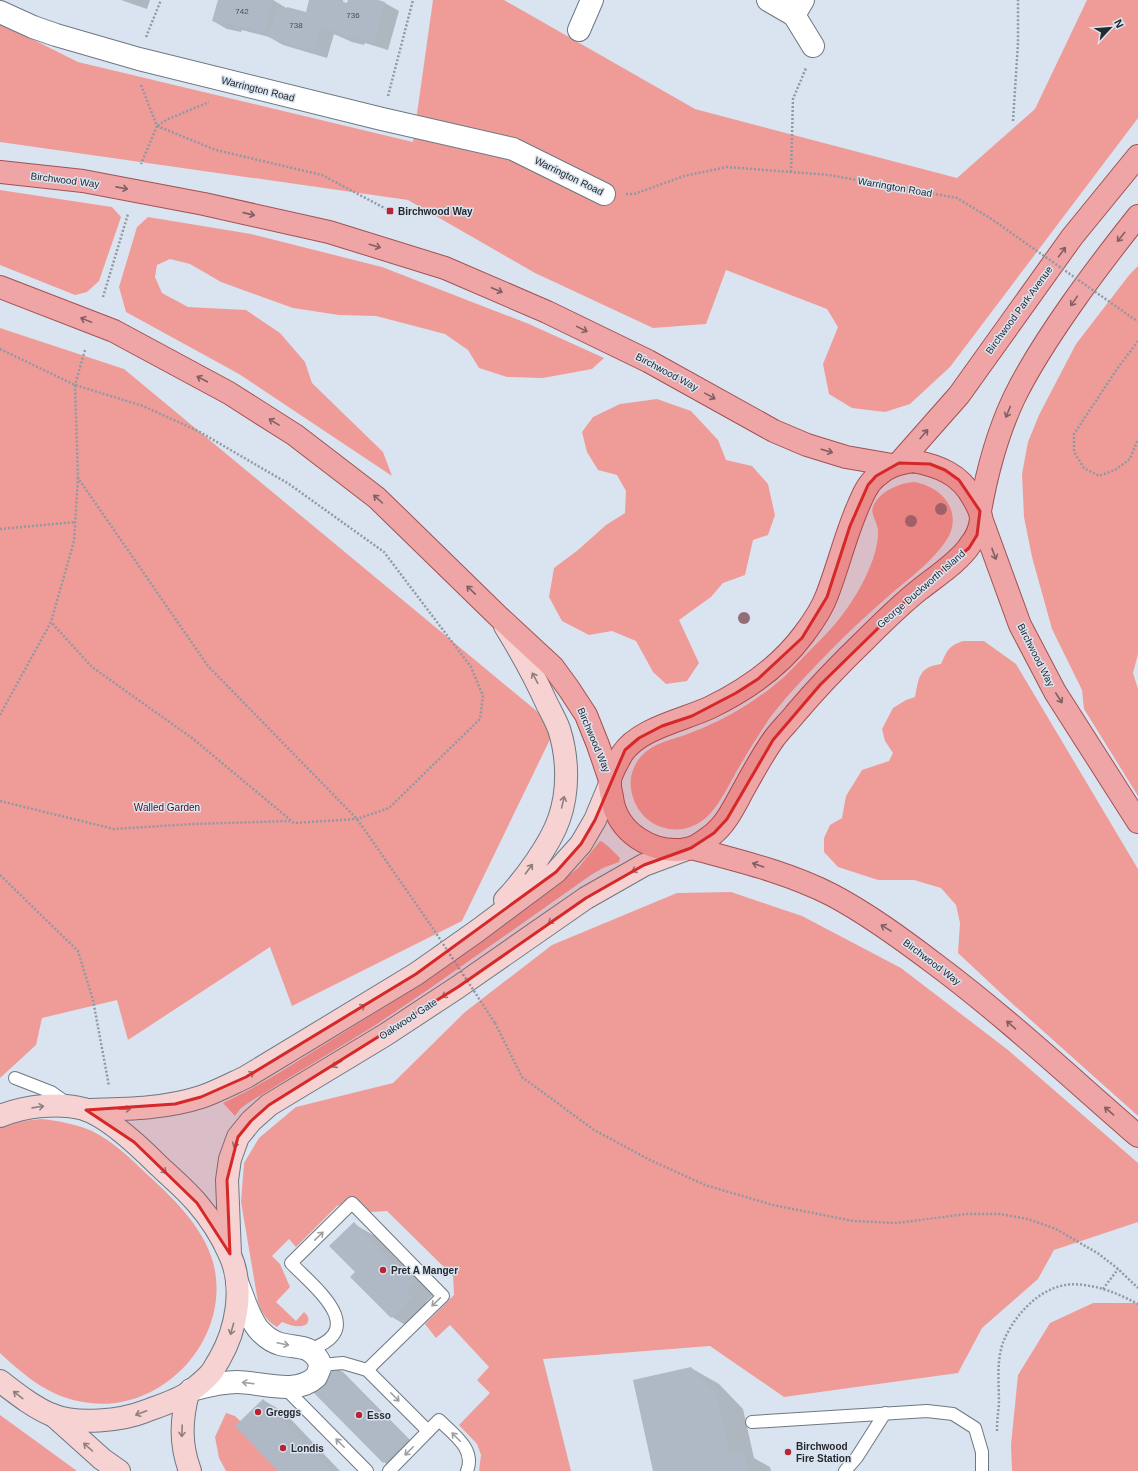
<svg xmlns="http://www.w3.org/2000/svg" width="1138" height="1471" font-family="Arial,sans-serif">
<rect width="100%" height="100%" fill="#dae4f0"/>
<g fill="#ef9c99">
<polygon points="433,0 504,0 695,109 957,178 1035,109 1087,0 1138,0 1138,118 950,367 910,404 885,412 852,408 829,394 823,364 838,327 827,309 726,270 706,324 653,328 535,273 408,200 0,142 0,23 78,62 413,142"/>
<polygon points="0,190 112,207 121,217 99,281 87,292 75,295 0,265"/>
<polygon points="148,217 251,234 382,267 529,324 604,358 592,369 543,378 507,377 479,368 468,350 445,334 376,316 339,315 293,308 221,282 190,264 170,259 157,265 155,277 162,293 188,307 246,310 280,333 305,362 312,383 383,452 392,476 239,374 126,312 119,287 137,227"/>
<polygon points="1138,266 1138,654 1133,673 1138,689 1138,796 1084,709 1082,690 1052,629 1032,557 1024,517 1022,474 1028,442 1039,415 1076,344 1130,274"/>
<polygon points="0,328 124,369 556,727 462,921 292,1006 270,947 128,1040 117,1000 42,1018 36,1045 0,1078"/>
<polygon points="657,399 691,411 718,440 726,460 752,466 768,484 775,515 768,535 753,540 745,575 723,583 711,597 679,620 699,663 687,681 666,684 653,672 636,641 612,631 589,635 562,621 549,597 554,568 578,550 606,525 625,513 626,491 617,475 598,470 587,452 582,432 593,417 620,404"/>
<path d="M914,482C938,486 959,505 951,531C943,553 910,578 892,593C876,607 859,622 844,637C818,663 791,690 769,719C760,733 751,747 742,762C732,778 719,809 703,820C677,840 640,827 632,794C630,786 630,778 633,770C642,746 664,742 685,735C696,731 707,726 718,721C741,710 765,694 785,676C799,662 813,647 827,633C849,611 879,563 878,531C878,523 870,514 873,507C879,491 900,483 914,482Z"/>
<path d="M963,641H984L1016,664L1138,869V1116L1005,997L958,953L960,923L956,905L941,888L914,880H878L838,867L824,852V838L830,825L842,818L846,796L862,770L889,761L893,753L885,741L882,729L893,708L906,700L915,697C919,677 919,667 941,664C947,651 948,646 963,641Z"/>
<path d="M600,841C605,842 616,854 620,858L619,862L603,868L591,875L429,989L374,1026L248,1103L240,1109L235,1116L223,1103L249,1090L277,1074L407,993L539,899L578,868Z"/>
<path d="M731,892L802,916L901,968L1008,1050L1138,1163V1222L1054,1250L1038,1279L982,1328L958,1373L784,1397L710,1346L543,1359L571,1471H479L481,1455L477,1444L459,1425L490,1393L477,1380L489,1367L450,1325L436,1338L425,1324L454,1295L453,1276L387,1211L370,1212L358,1204L347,1202L337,1206L296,1247L289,1239L272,1256L280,1264L290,1287L276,1302L296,1321L304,1312C308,1316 310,1318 307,1324C299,1329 290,1325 282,1322L277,1327C267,1321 262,1314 258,1302L241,1202L244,1163L259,1138L296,1107L393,1083L465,1012L552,945L677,893Z"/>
<path d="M42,1119C59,1121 76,1124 92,1131C113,1141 132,1160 149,1176C175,1200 203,1227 213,1262C233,1336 165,1412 90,1403C52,1399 27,1378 0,1353V1128C14,1122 28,1120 42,1119Z"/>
<polygon points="1093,1303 1138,1303 1138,1471 1012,1471 1011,1445 1018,1375 1050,1323"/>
<polygon points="226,1413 235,1416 291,1471 226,1471 219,1458 215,1437"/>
<polygon points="0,1415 77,1471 0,1471"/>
</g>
<g fill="#0003">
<polygon points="121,0 150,0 147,9"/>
<polygon points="219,0 273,0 288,9 307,13 310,0 343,0 343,3 348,5 349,0 375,0 385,3 399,11 388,50 365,43 364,45 352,42 334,34 327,58 283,45 269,37 242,30 241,32 227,29 213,21"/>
<polygon points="354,1224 375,1236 402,1264 436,1292 426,1302 432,1309 412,1329 392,1317 356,1272"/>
<polygon points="336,1368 343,1372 413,1443 390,1466 384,1462"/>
<polygon points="691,1368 719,1384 743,1409 754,1458 770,1467 771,1471 654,1471"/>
<polygon points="263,1400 284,1412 340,1471 279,1471"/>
</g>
<g fill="#afb9c5">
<polygon points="218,0 272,0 264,32 228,23 227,25 212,21"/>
<polygon points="309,0 328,0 313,51 268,37 277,6 286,10 287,7 306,12"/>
<polygon points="329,0 336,0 347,3 348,0 378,0 385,2 374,43 351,36 350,38 337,34 338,32 321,27"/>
<polygon points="354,1222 397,1267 406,1259 415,1269 410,1274 416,1280 406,1290 412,1297 391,1318 350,1277 355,1272 329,1246"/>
<polygon points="336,1367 407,1439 383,1463 312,1391"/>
<polygon points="691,1367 716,1393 730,1453 743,1451 748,1471 653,1471 633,1380"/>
<polygon points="263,1399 284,1421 332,1471 278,1471 235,1426"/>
</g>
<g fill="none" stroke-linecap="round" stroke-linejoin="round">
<g stroke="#6e7882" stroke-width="14">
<g id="lane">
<polyline points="15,1078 51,1092 68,1104"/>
<path d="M308,1350C371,1330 315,1288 291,1263L352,1203L443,1296L367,1370"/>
<polyline points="321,1365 343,1363 367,1370 428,1431"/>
<polyline points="284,1387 367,1471"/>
<polyline points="752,1422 927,1411 953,1414 975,1428 982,1452 982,1471"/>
<path d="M389,1471L439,1420C453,1434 476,1449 467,1471"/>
<polyline points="845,1471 857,1457 885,1413"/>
</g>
</g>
<g stroke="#6e7882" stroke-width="24">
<g id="street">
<polyline points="768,0 794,15"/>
<polyline points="803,0 794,15 813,46"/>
<polyline points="0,12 33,27 56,35 139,59 382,119 513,149 604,194"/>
<polyline points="579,30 592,0"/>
<path d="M191,1390C207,1386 221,1382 237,1382C261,1382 296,1396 316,1377C318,1374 319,1369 321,1365C311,1343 299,1349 280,1344C273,1342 266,1337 261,1332C250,1322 243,1296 237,1282"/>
</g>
</g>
<g stroke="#6e7882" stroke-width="24">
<g id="secondary">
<path d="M505,626C521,652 535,677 547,704C551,712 556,721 559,729C568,757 569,791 559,819C550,845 524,880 505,900"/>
<path d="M87,1110C125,1109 164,1109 201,1097C216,1092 231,1084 246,1077L416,974L477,931L556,872L581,844L595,820L610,784"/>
<path d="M0,1116C25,1106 58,1102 84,1109C109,1117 141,1148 159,1166C172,1178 186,1190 197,1203C210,1218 221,1235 229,1253C245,1286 237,1329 219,1360C216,1364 214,1370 210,1374C205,1380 197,1386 191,1391C179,1400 159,1406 146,1411C121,1421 77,1425 52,1415C33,1407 17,1394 0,1381"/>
<polyline points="230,1254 227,1180 230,1159 238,1137 251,1121 269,1105 385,1035 458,987 586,898 644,865 687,849"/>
<path d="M188,1393C181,1420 180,1444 190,1471"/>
<polyline points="53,1415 102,1459 119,1471"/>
</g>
</g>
<g stroke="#a25254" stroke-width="24">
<g id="primary">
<polyline points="0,172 83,181 204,204 329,232 445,268 547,312 648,361 774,431 807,445 846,457 892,465"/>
<polyline points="0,287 114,331 229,393 295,435 377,498 499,617 553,667 569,689 586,715 598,745 610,780"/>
<path d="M913,461C939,466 960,474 973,498C977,505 981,511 981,519C980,529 976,538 970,545C960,561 934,578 919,590C900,605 882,623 865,640C840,664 817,688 795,714C788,723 779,731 773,740C761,757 751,776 741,794C733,809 725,825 712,835C705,840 696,848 687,849C653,855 616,832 612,797C611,791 609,786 610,780C612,771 618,762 622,754C639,728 684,720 711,707C746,690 781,665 804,634C813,622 822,609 827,595C838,567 845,537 857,509C862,497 867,484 877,476C888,466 899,463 913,461Z"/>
<polyline points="899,463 959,395 1072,237 1138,156"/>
<path d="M980,511C987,472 997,434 1014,398C1030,365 1050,335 1071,305C1092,275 1115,245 1138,216"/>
<polyline points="981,518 1020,625 1055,692 1138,822"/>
<path d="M691,848C739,861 787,872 832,895C868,914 902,939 935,964C1006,1017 1071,1078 1138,1136"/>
</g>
</g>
<g stroke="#9198a1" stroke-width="2.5" stroke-dasharray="2 2" stroke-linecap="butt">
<polyline points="146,37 161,0"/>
<polyline points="141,85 157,126 141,164"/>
<polyline points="388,96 413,0"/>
<polyline points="1013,121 1018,43 1018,0"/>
<polyline points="157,126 216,150 322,175 390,211"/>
<polyline points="158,126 166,120 209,102"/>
<polyline points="791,172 793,99 806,68"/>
<polyline points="626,194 634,194 684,176 727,167 829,175 957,198 990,218"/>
<polyline points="103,297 128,214"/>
<polyline points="1134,319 1138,321"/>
<polyline points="1138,341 1117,369 1074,434 1074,452 1084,468 1099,476 1115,470 1130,459 1138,439"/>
<polyline points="0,349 75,385 143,406 198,431 289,484 384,552 471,667 483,696 480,719 389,808 357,819 294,823 192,738 92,667 51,622"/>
<polyline points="85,350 75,385 78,478 208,666 357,819 430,924"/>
<polyline points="0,529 76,522"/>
<polyline points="0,715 51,622 74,541 78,478"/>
<polyline points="0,801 114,829 193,824 290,821"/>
<polyline points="0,875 78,951 93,1000 109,1086"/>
<polyline points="495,1023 522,1077 594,1130 650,1160 705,1185 773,1205 853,1221 896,1223 967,1214 1000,1214 1028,1219 1056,1229 1099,1254 1118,1269 1138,1288"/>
<polyline points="1103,1289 1118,1269"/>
<path d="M997,1431C997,1422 998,1413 999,1404C999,1384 996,1359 1004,1340C1017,1310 1048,1279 1083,1285C1103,1287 1121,1295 1138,1304"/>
</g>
<use href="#lane" stroke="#fff" stroke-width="12"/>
<use href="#street" stroke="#fff" stroke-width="22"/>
<use href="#secondary" stroke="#f7d2d2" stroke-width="22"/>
<use href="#primary" stroke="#efa4a5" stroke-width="22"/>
<g stroke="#9198a1" stroke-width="2.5" stroke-dasharray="2 2" stroke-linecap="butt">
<polyline points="990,218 1134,319"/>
<polyline points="430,924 495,1023"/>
</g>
</g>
<g fill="#926e78">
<circle cx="941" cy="509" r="6"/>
<circle cx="911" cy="521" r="6"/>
<circle cx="744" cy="618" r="6"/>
</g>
<defs><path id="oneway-shaft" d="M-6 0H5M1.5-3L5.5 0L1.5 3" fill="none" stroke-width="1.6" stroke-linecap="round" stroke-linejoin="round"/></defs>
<g stroke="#806064">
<use href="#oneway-shaft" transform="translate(122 188) rotate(11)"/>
<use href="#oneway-shaft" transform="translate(249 214) rotate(13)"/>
<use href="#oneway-shaft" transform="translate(1121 237) rotate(129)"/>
<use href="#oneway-shaft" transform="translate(375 246) rotate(17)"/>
<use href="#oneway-shaft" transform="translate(1062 252) rotate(-54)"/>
<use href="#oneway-shaft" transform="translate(497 290) rotate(23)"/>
<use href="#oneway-shaft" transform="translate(1074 301) rotate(125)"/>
<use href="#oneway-shaft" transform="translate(86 320) rotate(-158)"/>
<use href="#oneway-shaft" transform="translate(582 329) rotate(26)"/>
<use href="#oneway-shaft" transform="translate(202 379) rotate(-152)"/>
<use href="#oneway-shaft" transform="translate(710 396) rotate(29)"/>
<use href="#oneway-shaft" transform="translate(1008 412) rotate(112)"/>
<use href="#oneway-shaft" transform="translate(274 422) rotate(-148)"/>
<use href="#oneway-shaft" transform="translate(924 434) rotate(-49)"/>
<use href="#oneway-shaft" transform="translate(827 451) rotate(16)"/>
<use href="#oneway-shaft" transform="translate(378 499) rotate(-138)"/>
<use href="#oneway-shaft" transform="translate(994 554) rotate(70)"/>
<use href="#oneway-shaft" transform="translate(471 590) rotate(-136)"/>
<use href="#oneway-shaft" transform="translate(1059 698) rotate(57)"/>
<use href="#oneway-shaft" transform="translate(758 865) rotate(-161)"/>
<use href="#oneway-shaft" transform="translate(886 928) rotate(-149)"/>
<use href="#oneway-shaft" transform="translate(1011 1025) rotate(-139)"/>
<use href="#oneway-shaft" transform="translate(1109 1111) rotate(-139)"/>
</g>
<g stroke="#8e7e80">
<use href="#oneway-shaft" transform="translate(535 678) rotate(-118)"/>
<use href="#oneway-shaft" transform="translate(563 802) rotate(-77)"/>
<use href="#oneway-shaft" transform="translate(529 869) rotate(-53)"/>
<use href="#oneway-shaft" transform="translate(637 869) rotate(152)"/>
<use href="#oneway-shaft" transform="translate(553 920) rotate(145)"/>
<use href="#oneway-shaft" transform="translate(447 994) rotate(147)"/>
<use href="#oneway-shaft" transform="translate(360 1008) rotate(-32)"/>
<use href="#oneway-shaft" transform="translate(337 1064) rotate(148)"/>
<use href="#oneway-shaft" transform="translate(249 1075) rotate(-30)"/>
<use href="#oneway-shaft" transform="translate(38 1107) rotate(-8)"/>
<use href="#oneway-shaft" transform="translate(125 1109) rotate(-2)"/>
<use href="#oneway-shaft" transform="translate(236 1142) rotate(111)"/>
<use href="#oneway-shaft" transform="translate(162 1169) rotate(44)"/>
<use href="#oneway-shaft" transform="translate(232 1329) rotate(106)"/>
<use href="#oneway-shaft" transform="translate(18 1395) rotate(-142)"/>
<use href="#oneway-shaft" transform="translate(141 1413) rotate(159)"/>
<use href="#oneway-shaft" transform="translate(182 1431) rotate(92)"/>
<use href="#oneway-shaft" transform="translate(88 1447) rotate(-138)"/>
</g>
<g stroke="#9d9fa1">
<use href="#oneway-shaft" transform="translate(319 1236) rotate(-44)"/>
<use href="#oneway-shaft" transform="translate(436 1302) rotate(136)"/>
<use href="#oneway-shaft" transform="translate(283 1344) rotate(12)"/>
<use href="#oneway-shaft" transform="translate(248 1383) rotate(-173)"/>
<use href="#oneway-shaft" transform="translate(395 1397) rotate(45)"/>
<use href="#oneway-shaft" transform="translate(456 1437) rotate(-135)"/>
<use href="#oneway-shaft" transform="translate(340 1443) rotate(-135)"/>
<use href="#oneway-shaft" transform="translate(409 1451) rotate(135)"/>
</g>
<path fill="#d62828" fill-opacity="0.2" stroke="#d62828" stroke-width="3" stroke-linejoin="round" d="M899,463L930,464L945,470L959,480L980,511L977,535L969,548L911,596L820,685L773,740L727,819L714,833L691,848L644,865L586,898L458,987L269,1105L251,1121L238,1137L227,1180L230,1254L197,1203L134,1142L86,1110L175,1104L201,1097L246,1077L416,974L556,872L581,844L595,820L625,750L639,738L662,726L692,716L736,693L758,679L802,638L827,597L850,526L868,485L876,476Z"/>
<g fill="#b62534" stroke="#dae4f0" stroke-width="1.5">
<rect x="386" y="207" width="8" height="8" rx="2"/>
<circle cx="383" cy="1270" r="4"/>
<circle cx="258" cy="1412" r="4"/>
<circle cx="359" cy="1415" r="4"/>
<circle cx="283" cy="1448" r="4"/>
<circle cx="788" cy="1452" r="4"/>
</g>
<g text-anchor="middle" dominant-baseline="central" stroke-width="3" stroke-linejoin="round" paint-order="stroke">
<g font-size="8" fill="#484d54">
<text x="242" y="11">742</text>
<text x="353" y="15">736</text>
<text x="296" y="25">738</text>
</g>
<g font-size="10" fill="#26292e" stroke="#dae4f0">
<text transform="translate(258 89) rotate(14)">Warrington Road</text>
<text transform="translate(569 176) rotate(26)">Warrington Road</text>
<text transform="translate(65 180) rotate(7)">Birchwood Way</text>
<text transform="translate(895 187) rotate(10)">Warrington Road</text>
<text transform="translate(1019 310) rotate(-54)">Birchwood Park Avenue</text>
<text transform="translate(667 372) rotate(28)">Birchwood Way</text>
<text transform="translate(921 589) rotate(-41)">George Duckworth Island</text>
<text transform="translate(1036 655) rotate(63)">Birchwood Way</text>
<text transform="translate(594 740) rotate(67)">Birchwood Way</text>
<text transform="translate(932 962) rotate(37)">Birchwood Way</text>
<text transform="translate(408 1019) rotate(-33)">Oakwood Gate</text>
</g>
<g font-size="10" font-weight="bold" fill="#26292e" stroke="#dae4f0" text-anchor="start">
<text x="398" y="211">Birchwood Way</text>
<text x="391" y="1270">Pret A Manger</text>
<text x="266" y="1412">Greggs</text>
<text x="367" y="1415">Esso</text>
<text x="796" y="1446">Birchwood<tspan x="796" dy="12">Fire Station</tspan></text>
<text x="291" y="1448">Londis</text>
</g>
<g font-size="10" fill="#580e15" stroke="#dae4f0">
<text x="167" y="807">Walled Garden</text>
</g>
</g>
<g transform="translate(1110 28) rotate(64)" stroke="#dae4f0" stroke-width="3" paint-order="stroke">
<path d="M0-3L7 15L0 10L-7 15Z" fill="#26292e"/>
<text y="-6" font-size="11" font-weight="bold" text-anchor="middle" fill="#26292e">N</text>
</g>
</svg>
